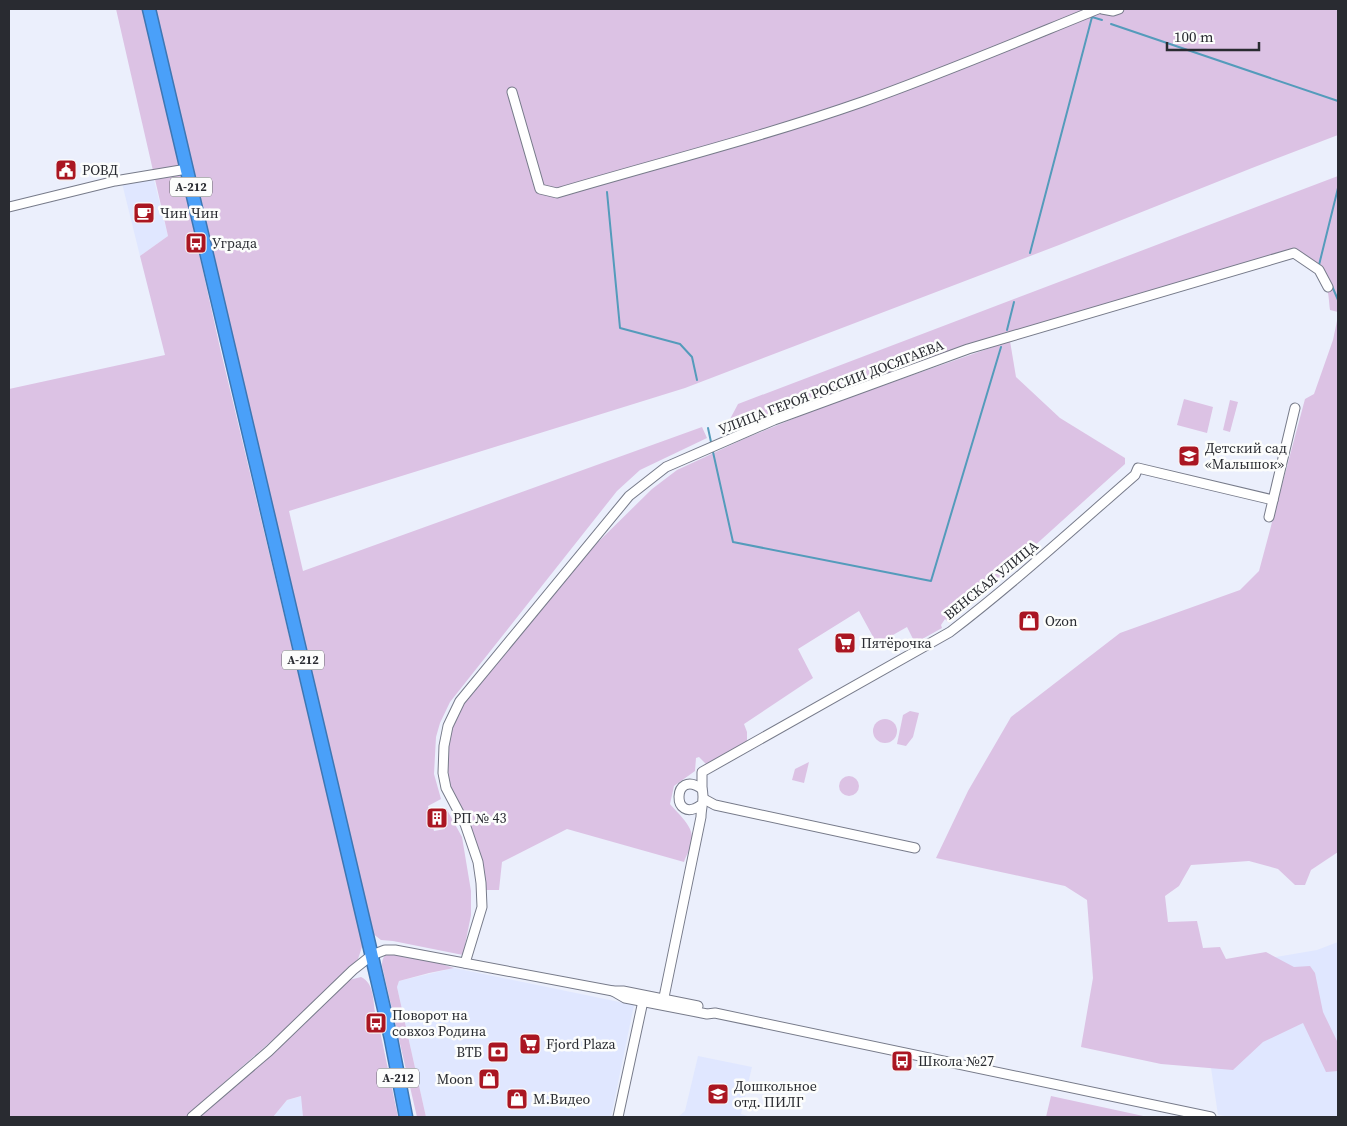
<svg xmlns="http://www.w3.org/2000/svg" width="1347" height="1126" font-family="'Source Serif 4',serif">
<rect width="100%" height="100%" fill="#ebeffc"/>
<g fill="#e0e7ff">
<polygon points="153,176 168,236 140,256 122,183"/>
<polygon points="1338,942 1338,1117 1232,1117 1218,1115 1211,1068 1177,974 1317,950"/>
<polygon points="454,968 634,1005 611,1117 426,1117 397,987 399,981"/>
<polygon points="698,1056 752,1067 741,1114 751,1117 678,1117 685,1111"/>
<polygon points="302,1096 303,1117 273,1117 287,1100"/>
</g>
<g fill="#dcc2e4">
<polygon points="116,9 145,9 220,348 363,944 358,959 306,1011 212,1093 189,1117 9,1117 9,389 165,355 140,256 168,236"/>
<polygon points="155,9 1338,9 1338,135 1252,168 1059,245 685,388 289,511 303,571 702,427 707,438 640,470 617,491 450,702 440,723 436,737 434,774 441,799 428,806 434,831 445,829 440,810 446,808 462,837 471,891 471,915 463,955 393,941 381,940 372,933"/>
<path d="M1338,176V312L1330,310C1329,303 1329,293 1326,286C1319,271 1305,262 1290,257L1289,252L730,428L729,421L738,404Z"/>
<polygon points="1338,316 1338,852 1311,870 1305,885 1295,885 1278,869 1249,861 1191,865 1179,886 1165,896 1168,922 1197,921 1203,948 1220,947 1226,959 1266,952 1294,967 1310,966 1315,973 1323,1012 1338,1043 1338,1071 1326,1072 1303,1023 1263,1042 1233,1070 1161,1064 1081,1047 1093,978 1087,900 1065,886 936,858 968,791 1011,717 1120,633 1240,590 1259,571 1305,399 1314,394 1333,340"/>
<path d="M1010,341L1016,377L1060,418L1125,458V464L949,623L945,619L941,625L942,628L915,643L907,627L877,644L859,611L798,649L813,678L744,724L747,732V741L707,765L699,757L696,758L695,771L674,786L670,804C679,815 695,827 692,843C691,849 686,855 684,862L567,829L502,862L499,890H484C470,848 444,790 447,747C448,734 452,722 458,710L591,549L652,489L677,470L746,438L827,405Z"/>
<polygon points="1184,399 1213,407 1207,433 1177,425"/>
<polygon points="1230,400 1238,402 1230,432 1223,430"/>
<polygon points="910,711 919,713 913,737 906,746 897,744 903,715"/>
<circle cx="885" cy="731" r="12"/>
<polygon points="809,762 804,783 792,780 795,769"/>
<circle cx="849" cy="786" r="10"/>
<path d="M391,951L420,957L454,968L429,973L399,981L397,987L426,1117H417L382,966C382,958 384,955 391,951Z"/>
<path d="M361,977C374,983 373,1000 375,1012L369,1015L373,1034L380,1031L398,1117H303L301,1096L287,1100L273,1117H200L283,1044L349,980Z"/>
<polygon points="1051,1096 1148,1117 1046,1117"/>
</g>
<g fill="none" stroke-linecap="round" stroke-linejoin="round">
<g stroke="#549bbb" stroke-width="2">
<polyline points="1111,24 1338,101"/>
<polyline points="607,192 620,328 680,344 692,357 697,380"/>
<polyline points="1030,253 1092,17 1102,20"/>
<polyline points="1319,265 1338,188"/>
<polyline points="1332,286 1338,300"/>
<polyline points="1007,330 1014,302"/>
<polyline points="708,428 711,442"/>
<polyline points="713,452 733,542 931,581 1001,347"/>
</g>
<g stroke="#777b8a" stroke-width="11">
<g id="minor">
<polyline points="1102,9 1113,11 1119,9"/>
<path d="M512,92L540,189L557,193C658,163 762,137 862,102C941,74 1019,41 1098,9"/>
<polyline points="9,207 115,181 187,169"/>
<polyline points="1269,517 1295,408"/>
<path d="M702,789V772L950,632C1014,583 1074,528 1135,475L1138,468L1273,500"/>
<polyline points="704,799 715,805 915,848"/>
<polyline points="465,963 482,907 481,883 478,862 465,824 446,788 443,773 444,746 448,726 460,701 629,496 666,467 774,420 968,349 1294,253 1319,270 1328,287"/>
<polyline points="613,991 625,998 707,1014 715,1013 1211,1117"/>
<path d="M663,1002L701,817C701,807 705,798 702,789C672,767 671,826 701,805"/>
<polyline points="192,1117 269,1051 353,970 372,955 385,950 395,950 613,991 623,991 698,1006"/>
<polyline points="618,1117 643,1001"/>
</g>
</g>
<g stroke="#3e77b3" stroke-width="15">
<polyline id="highway" points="149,9 366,931 391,1039 406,1117"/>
</g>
<use href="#minor" stroke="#fff" stroke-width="9"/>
<use href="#highway" stroke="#4aa0f9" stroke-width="12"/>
</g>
<defs>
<g id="civic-square" transform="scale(1.125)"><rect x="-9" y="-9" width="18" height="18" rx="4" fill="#aa1622" stroke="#fcfdfc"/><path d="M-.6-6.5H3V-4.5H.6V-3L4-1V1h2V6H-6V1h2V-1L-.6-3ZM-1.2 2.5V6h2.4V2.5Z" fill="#fff"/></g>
<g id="cafe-square" transform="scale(1.125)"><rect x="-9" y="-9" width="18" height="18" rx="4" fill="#aa1622" stroke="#fcfdfc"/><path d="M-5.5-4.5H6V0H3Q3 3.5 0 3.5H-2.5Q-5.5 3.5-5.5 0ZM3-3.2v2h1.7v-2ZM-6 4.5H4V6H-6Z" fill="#fff"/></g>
<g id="bus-square" transform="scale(1.125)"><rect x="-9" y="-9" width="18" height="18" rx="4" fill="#aa1622" stroke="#fcfdfc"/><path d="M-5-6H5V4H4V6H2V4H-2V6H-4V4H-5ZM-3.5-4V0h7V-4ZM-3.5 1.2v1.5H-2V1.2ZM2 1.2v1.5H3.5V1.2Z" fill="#fff"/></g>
<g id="school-square" transform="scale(1.125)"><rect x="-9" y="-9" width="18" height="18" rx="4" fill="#aa1622" stroke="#fcfdfc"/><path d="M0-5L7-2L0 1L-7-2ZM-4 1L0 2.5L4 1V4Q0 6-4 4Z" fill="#fff"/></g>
<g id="shop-square" transform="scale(1.125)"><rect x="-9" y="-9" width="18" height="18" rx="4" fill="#aa1622" stroke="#fcfdfc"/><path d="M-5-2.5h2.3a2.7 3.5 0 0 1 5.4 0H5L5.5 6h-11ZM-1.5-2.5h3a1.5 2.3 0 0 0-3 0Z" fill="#fff"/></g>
<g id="supermarket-square" transform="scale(1.125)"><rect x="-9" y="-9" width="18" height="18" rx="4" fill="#aa1622" stroke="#fcfdfc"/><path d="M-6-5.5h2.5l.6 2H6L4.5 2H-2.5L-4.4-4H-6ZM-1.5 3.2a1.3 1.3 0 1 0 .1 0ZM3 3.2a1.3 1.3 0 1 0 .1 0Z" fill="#fff"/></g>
<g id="building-square" transform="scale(1.125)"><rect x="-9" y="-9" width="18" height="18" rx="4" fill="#aa1622" stroke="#fcfdfc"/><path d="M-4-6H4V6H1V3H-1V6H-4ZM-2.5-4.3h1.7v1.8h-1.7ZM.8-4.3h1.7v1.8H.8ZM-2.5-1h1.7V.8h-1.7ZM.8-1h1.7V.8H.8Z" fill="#fff"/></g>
<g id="bank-square" transform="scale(1.125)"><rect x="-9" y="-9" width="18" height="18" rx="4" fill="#aa1622" stroke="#fcfdfc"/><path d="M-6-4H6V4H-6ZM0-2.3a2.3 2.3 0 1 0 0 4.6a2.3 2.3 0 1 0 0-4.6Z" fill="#fff"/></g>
</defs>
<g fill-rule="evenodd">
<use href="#civic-square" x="66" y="170"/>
<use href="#cafe-square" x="144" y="213"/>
<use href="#bus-square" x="196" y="243"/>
<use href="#school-square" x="1189" y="456"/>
<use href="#shop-square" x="1029" y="621"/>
<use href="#supermarket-square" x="845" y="643"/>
<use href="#building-square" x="437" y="818"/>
<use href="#bus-square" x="376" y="1023"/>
<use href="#supermarket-square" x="530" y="1044"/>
<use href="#bank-square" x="498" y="1052"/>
<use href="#bus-square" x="902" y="1061"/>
<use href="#shop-square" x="489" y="1079"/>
<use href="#school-square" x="718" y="1094"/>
<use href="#shop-square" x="517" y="1099"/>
</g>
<g text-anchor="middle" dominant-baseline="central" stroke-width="5" stroke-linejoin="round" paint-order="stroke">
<g fill="#fcfdfc" stroke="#686a6e" stroke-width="1">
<rect x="170" y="177.5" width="42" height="19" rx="4"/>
<rect x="282" y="650.5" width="42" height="19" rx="4"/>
<rect x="377" y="1068.5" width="42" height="19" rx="4"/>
</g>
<g font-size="12" font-weight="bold" fill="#292b31">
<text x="191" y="187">А-212</text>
<text x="303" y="660">А-212</text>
<text x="398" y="1078">А-212</text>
</g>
<g font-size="14" fill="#292b31" stroke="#fcfdfc" text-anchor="start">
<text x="82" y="170">РОВД</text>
<text x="160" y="213">Чин Чин</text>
<text x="212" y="243">Уграда</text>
<text x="1205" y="448">Детский сад<tspan x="1205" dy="16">«Малышок»</tspan></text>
<text x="1045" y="621">Ozon</text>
<text x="861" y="643">Пятёрочка</text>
<text x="453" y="818">РП № 43</text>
<text x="392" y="1015">Поворот на<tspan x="392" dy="16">совхоз Родина</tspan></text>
<text x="546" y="1044">Fjord Plaza</text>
<text x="482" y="1052" text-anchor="end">ВТБ</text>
<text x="918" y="1061">Школа №27</text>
<text x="473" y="1079" text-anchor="end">Moon</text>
<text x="734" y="1086">Дошкольное<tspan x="734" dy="16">отд. ПИЛГ</tspan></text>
<text x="533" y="1099">М.Видео</text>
</g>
<g font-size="14" fill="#292b31" stroke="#fcfdfc">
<text transform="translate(831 387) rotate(-21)">УЛИЦА ГЕРОЯ РОССИИ ДОСЯГАЕВА</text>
<text transform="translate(991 580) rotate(-39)">ВЕНСКАЯ УЛИЦА</text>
</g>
</g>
<rect width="1347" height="1126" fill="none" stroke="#292b31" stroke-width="20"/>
<path d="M1167 42v8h92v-8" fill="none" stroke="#292b31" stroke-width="2.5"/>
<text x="1174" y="42" font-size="15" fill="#292b31" stroke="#fcfdfc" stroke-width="4" paint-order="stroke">100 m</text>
</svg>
